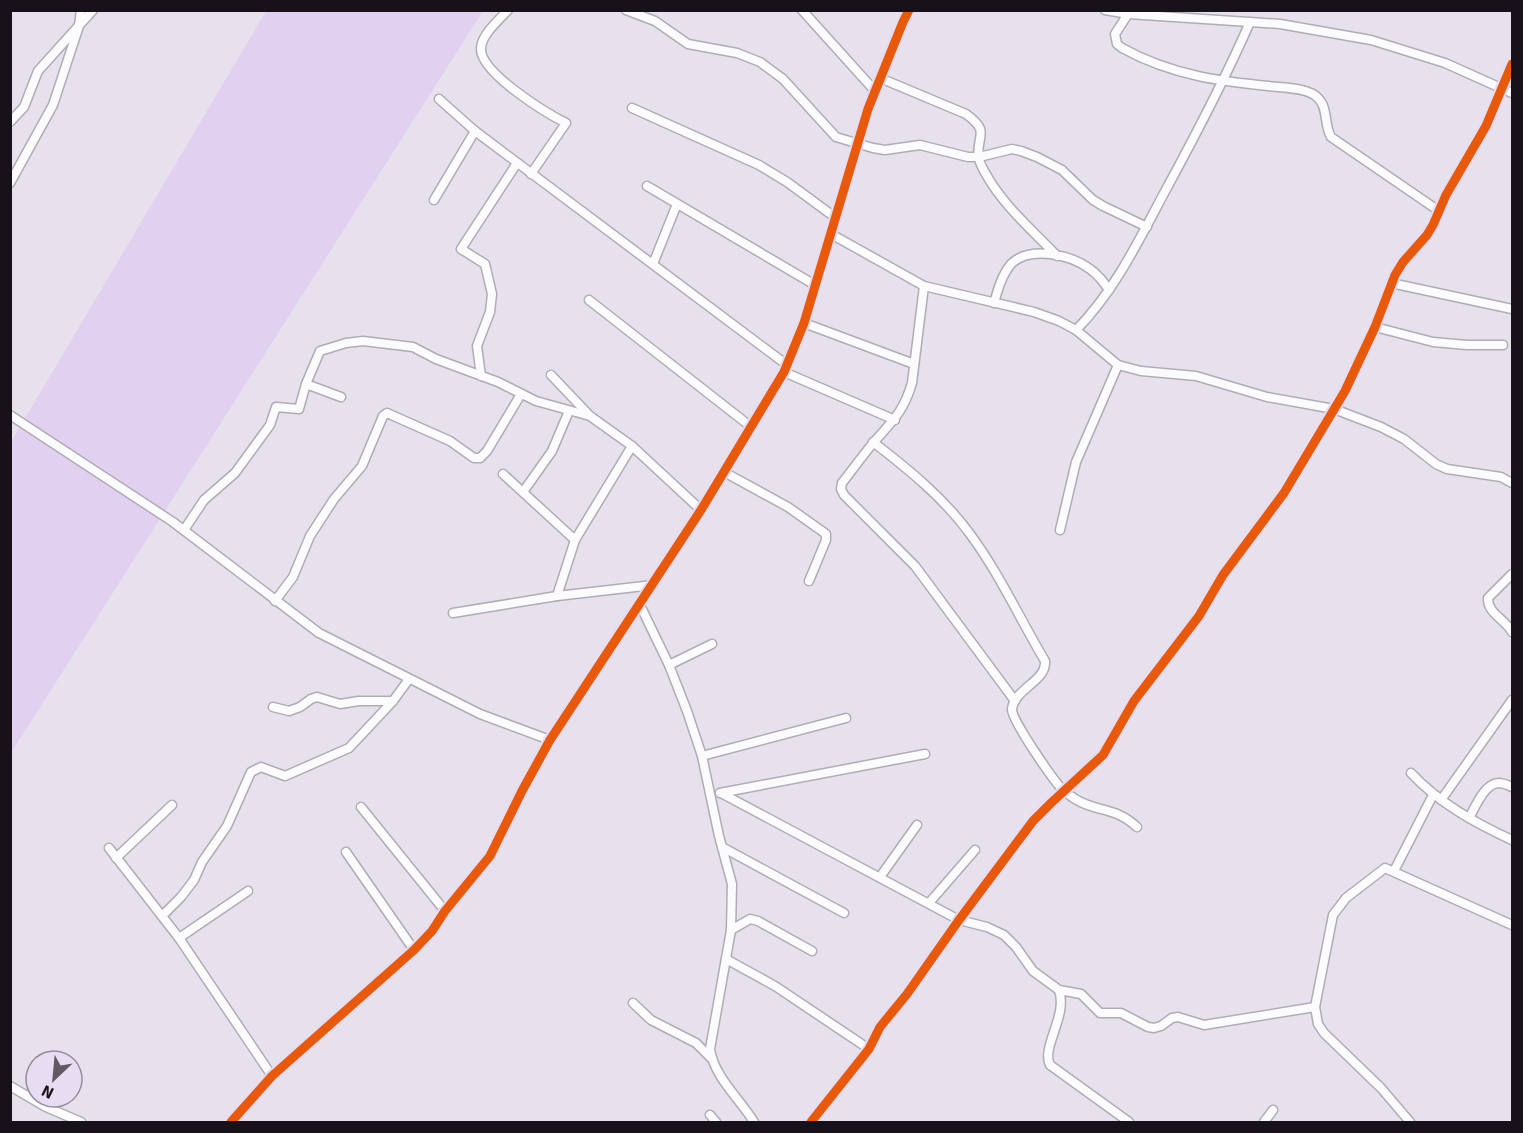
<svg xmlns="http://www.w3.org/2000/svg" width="1523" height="1133" font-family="Signika,sans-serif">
<rect width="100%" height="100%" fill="#e7e1ed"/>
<polygon fill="#e2d0f0" points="266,11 483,11 11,753 11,442"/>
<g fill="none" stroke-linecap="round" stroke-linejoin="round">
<g stroke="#b0acb4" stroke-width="11">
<g id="street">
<path d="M508,10C499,20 482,34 481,48C479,72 546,113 566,123L531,174"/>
<polyline points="626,10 655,21 688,44 737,53 760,62 783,79 836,137 873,148 885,150 920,145 968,157 979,157 1012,149 1021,151 1037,157 1062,170 1093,200 1103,206 1147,227"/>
<polyline points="802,10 875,91"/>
<polyline points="1105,10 1128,14 1280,24 1371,40 1445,63 1512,93"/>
<path d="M1128,14L1115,34L1117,44L1122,48C1173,76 1223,82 1279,87C1290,88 1310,89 1318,98C1328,107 1324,125 1331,137L1439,211"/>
<path d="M880,78L966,114C992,133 975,135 979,159C980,164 984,171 987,176C1004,206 1033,231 1057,256"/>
<polyline points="439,99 475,131 787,365"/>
<polyline points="632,108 759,165 787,182 836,218"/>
<polyline points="10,122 24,107 38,71 93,10"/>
<polyline points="10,183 53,105 79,26 81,10"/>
<polyline points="647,186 815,285"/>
<polyline points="434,200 475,131"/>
<polyline points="831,234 924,286 1034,312 1059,321 1076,330 1118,365 1141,371 1196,376 1267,397 1334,409 1381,427 1404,439 1436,464 1447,469 1501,477 1512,483"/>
<polyline points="653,264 677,204"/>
<polyline points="1391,283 1512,309"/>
<path d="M924,286L912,383C903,413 893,420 874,442C863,455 853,469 842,483L841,489L844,495L915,566L1015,701"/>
<polyline points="589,300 750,426"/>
<path d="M994,303C998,289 1002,275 1011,264C1030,245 1071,255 1090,269C1098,275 1104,282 1109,290"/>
<polyline points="804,323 914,364"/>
<polyline points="1375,327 1433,342 1467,345 1503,345"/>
<path d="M1076,330C1113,293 1137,244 1162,197C1193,140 1224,82 1250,22"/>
<polyline points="784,372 895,420"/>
<polyline points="551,375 590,416 632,446 701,510"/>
<polyline points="481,376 477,346 490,312 492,294 485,264 461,249 517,163"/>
<polyline points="306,384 320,351 346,343 363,341 413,347 436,359 498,382 536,401 590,416"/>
<polyline points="10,415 173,522 319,633 480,714 550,740"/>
<path d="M873,442C908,469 944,498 970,534C999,573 1020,619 1045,661C1047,681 1014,689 1012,709C1011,719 1054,782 1064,791C1067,794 1071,796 1075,799C1098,813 1114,806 1137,827"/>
<polyline points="724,472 788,507 826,534 826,540 809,581"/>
<polyline points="503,474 575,540"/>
<polyline points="523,492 552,451 569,411"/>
<polyline points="184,530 204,500 235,473 270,425 276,407 299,409 306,384 341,397"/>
<polyline points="1060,530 1076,462 1118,365"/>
<path d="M1512,574L1488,598C1487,613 1505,619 1512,632"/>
<polyline points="557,596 575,540 632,446"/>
<polyline points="275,601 293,577 310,536 334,499 362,466 383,416 387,413 450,441 474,458 480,458 487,451 521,394"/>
<path d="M640,605L669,665L687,711L702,756L719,836L732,884L731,930L710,1049C714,1077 740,1099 754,1122"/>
<polyline points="453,613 557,596 653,585"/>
<polyline points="669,665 712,644"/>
<polyline points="273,707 289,711 300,707 311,699 317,697 340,704 359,701 393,701"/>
<polyline points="702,756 846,718"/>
<path d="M1411,773C1439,803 1475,823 1512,840"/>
<polyline points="720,793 925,754"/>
<polyline points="721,793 959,920 987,927 1004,935 1016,947 1033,971 1059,990 1081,994 1100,1013 1121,1013 1148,1027 1154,1028 1161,1026 1172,1018 1178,1017 1204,1025 1315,1007"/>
<polyline points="1441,800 1512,700"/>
<polyline points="361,807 445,911"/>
<path d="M1469,818C1475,808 1484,784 1498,783C1502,783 1508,785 1512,787"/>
<polyline points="722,847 844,913"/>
<polyline points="109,848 179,938 272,1076"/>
<polyline points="346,852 414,950"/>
<polyline points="116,858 172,805"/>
<polyline points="1394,871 1433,795"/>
<polyline points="880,877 917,825"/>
<polyline points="929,903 975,850"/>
<polyline points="162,916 181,897 194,880 202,862 227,826 251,772 261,767 285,776 349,748 393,701 409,679"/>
<polyline points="731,930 750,919 758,921 812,951"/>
<polyline points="179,938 248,891"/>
<polyline points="726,959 775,986 869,1049"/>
<path d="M1059,990C1068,1016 1041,1047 1050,1065L1129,1122"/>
<polyline points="633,1003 651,1020 696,1043 711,1058"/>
<polyline points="10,1086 46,1107 81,1122"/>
<polyline points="710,1115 716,1122"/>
<polyline points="231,1122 272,1076 414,950 432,931 445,911 490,856 522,791 550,740 701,510 784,372 804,323 868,109 903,22 909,10"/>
<polyline points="811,1122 869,1049 880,1027 907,994 959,920 1033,821 1051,803 1103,755 1134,701 1199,616 1223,575 1284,493 1345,391 1375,327 1395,275 1403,262 1427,235 1433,225 1446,195 1486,126 1512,64"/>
<polyline points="1264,1122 1273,1110"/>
<polyline points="1410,1122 1381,1088 1324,1033 1318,1024 1315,1007 1333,915 1346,898 1385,868 1512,925"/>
</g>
</g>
<use href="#street" stroke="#fbfafc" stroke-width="8"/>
<g stroke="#e8dcf2" stroke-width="13">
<g id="cycleway">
<polyline points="231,1122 272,1076 414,950 432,931 445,911 490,856 522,791 550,740 701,510 784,372 804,323 868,109 903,22 909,10"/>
<polyline points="811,1122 869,1049 880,1027 907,994 959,920 1033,821 1051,803 1103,755 1134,701 1199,616 1223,575 1284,493 1345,391 1375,327 1395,275 1403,262 1427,235 1433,225 1446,195 1486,126 1512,64"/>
</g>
</g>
<use href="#cycleway" stroke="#e8590c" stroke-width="9"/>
</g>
<rect width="1523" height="1133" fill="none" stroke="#17121a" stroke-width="24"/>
<g transform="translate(54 1079) rotate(206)"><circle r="28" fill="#e8dcf2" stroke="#948b9c" stroke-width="1.5"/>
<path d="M0-4.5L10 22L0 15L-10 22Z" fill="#605a64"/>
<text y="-9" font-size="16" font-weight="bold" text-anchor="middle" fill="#17121a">N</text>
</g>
</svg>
